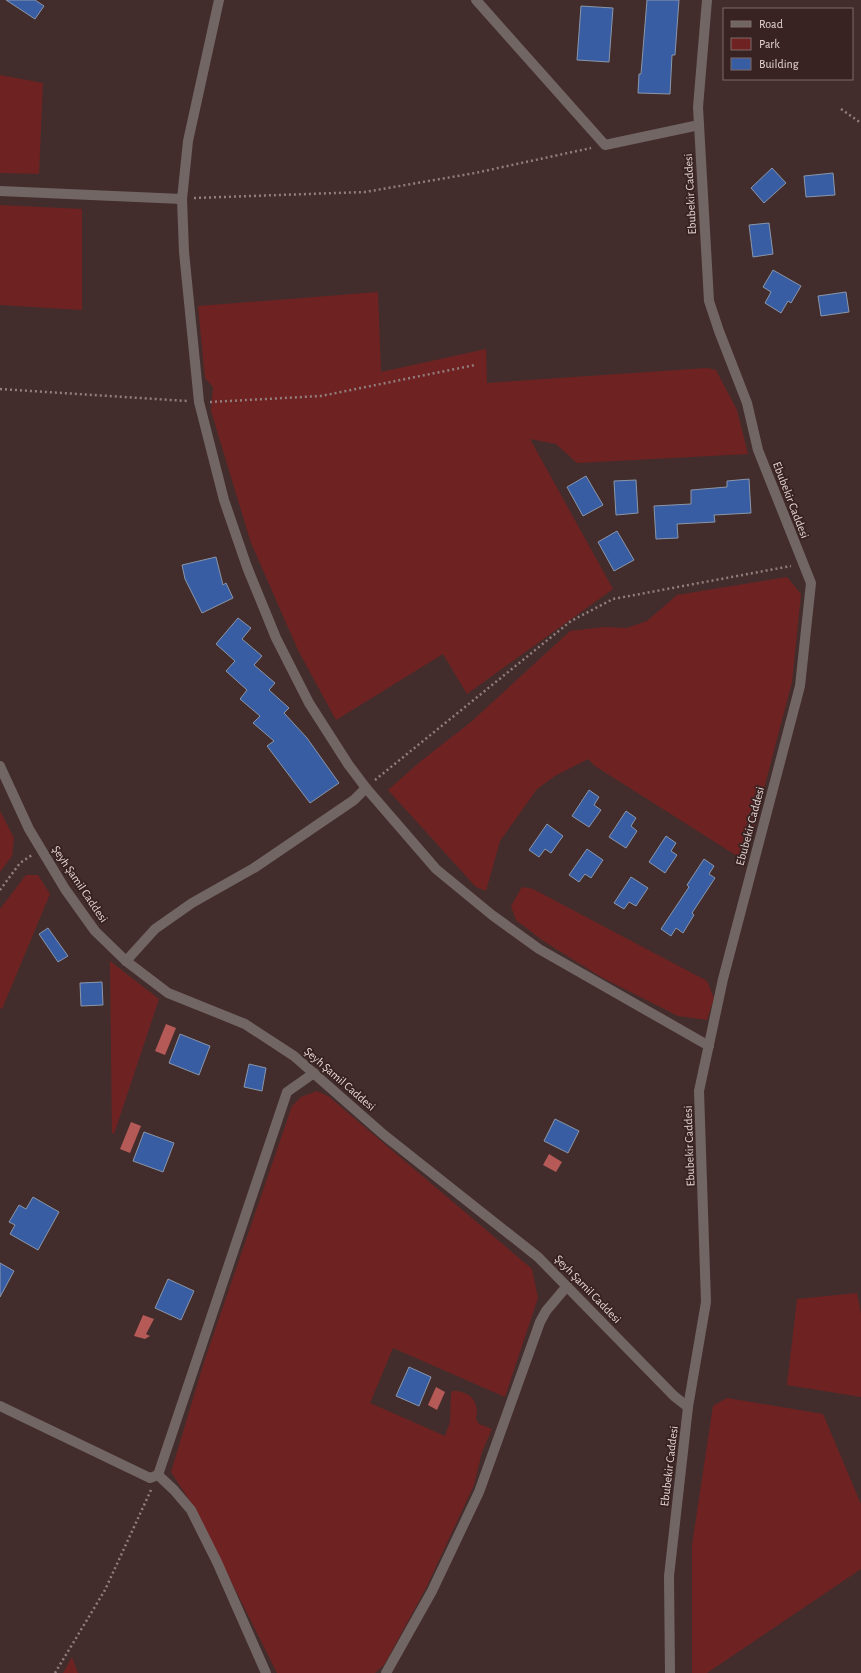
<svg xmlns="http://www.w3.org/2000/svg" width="861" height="1673" font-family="'Alegreya Sans',sans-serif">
<rect width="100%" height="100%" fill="#432d2c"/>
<g fill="#6e2322">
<polygon points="0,75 43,83 39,174 0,173"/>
<polygon points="0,205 82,209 82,310 0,305"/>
<polygon points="378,292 381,372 486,349 487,383 707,368 716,370 737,410 748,454 577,463 556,444 530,439 613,589 467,694 443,654 336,720 298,650 251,543 211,411 213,387 205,378 198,306"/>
<polygon points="787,577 801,594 792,682 745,861 595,766 588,759 555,776 537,789 500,841 486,891 476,887 388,790 421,761 471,722 570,631 604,627 627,628 647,621 677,595"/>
<polygon points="0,811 14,838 12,856 0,872"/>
<polygon points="26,875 38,875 50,894 2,1009 0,1008 0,909"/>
<polygon points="522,887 533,889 707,981 714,998 707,1020 678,1016 601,977 542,940 516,920 511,906"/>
<polygon points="110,961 159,999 114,1134 112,1133"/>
<path d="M317,1091L328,1096L532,1269L538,1298L505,1397L393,1348L370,1403L445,1436L450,1422L451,1393L453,1391C470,1391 480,1402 476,1419L479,1424L492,1429L482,1452L474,1485L426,1588L384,1665L375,1673H277L195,1509L171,1472L204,1362L292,1106L301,1097Z"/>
<polygon points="857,1293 861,1314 861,1397 787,1385 797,1299"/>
<polygon points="727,1398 823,1414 861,1504 861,1569 707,1673 692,1673 692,1545 713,1406"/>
<polygon points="72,1657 78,1673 63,1673"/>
</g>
<g fill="#b55a56">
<polygon points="166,1024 176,1028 165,1055 155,1051"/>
<polygon points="131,1122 141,1126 130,1153 120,1149"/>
<polygon points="549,1154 562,1162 556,1172 543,1165"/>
<polygon points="143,1315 154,1319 146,1334 150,1336 145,1339 134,1336"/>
<polygon points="436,1387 445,1392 437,1410 428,1405"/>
</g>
<g fill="#395da3" stroke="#8a96a9">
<polygon points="6,0 35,0 44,6 35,19"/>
<polygon points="647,0 679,0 675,55 672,55 670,94 638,93 639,74 641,74"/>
<polygon points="581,6 613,8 609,62 577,60"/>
<polygon points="772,168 786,183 764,203 751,188"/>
<polygon points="833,173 835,195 806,197 804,176"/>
<polygon points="769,223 773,254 753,257 749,225"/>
<polygon points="773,270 801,286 791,303 788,301 781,313 765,303 771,292 763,287"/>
<polygon points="846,292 849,312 821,316 818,296"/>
<polygon points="586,476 603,505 583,516 567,487"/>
<polygon points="749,479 751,513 714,515 715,522 677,524 678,538 656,539 654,506 691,504 691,490 727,487 727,481"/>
<polygon points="636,480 638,513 616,515 614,481"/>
<polygon points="617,531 634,560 614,571 598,542"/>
<polygon points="216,557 223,585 226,583 233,598 202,613 185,579 182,565"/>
<polygon points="238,618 251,628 242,639 262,656 254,665 275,683 269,690 289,708 284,713 307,738 339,783 310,803 267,746 274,741 253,723 260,716 240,699 247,690 226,671 235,661 216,644"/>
<polygon points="589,790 599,797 594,805 601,810 589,827 572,816"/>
<polygon points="626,811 636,818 631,826 637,831 626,848 609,837"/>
<polygon points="547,824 563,836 551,853 545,849 539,857 529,850"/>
<polygon points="666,836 676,843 671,851 677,855 665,873 649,862"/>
<polygon points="587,849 603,860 591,878 585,874 579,882 569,875"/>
<polygon points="704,859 714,866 709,874 715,878 692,913 694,915 683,933 676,928 671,936 661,929 689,887 687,885"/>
<polygon points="631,877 648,888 636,906 629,902 624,909 614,903"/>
<polygon points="48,928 68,956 58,962 39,934"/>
<polygon points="102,982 103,1005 81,1006 80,983"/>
<polygon points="180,1034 210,1046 199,1075 169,1063"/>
<polygon points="249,1064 266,1068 262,1091 244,1087"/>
<polygon points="555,1119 579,1131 568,1153 544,1141"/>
<polygon points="144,1132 174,1143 163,1172 133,1161"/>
<polygon points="33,1197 59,1212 38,1250 10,1234 15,1225 9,1222 19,1205 26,1209"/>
<polygon points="0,1263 14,1271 0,1297"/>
<polygon points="168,1279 194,1291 181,1320 155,1308"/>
<polygon points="409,1367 431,1377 419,1406 396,1396"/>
</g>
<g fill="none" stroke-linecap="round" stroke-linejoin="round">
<g stroke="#917e7d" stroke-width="2.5" stroke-dasharray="2 3" stroke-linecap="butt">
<polyline points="841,109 861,123"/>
<polyline points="194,198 365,192 475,173 591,148"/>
<polyline points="0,389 187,401"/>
<polyline points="210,402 321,396 475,365"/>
<polyline points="375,780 571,621 613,599 791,566"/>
<polyline points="0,890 20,863 32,855"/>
<polyline points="55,1673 105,1590 151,1490"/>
</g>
<g stroke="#726665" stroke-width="10">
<polyline points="219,0 188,141 182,199 184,252 199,402 224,500 247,567 276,638 309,703 348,764 366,788 436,869 492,915 539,949 709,1046"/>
<polyline points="476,0 605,145 699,125"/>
<polyline points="0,191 182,199"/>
<polyline points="0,766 29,829 65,889 95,931 126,961 168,993 245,1024 294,1056 384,1135 538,1257 674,1396 688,1407"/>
<polyline points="126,961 155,929 192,903 254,868 354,800 366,788"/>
<polyline points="0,1406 150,1478 158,1475 287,1092 314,1073"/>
<polyline points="158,1475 174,1490 191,1510 217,1562 266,1673"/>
<polyline points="386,1673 432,1591 479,1492 540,1322 546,1311 567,1286"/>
<polyline points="670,1673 669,1576 688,1407 706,1302 699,1091 723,979 800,686 811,583 758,450 747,403 719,331 709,301 698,107 707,0"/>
</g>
</g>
<g text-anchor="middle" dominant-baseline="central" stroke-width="4" stroke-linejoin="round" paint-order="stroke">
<g font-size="12" fill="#e4d5d4" stroke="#382322">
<text transform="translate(690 194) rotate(-93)">Ebubekir Caddesi</text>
<text transform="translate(791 500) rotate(69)">Ebubekir Caddesi</text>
<text transform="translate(750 826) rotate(-75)">Ebubekir Caddesi</text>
<text transform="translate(80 884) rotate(56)">Şeyh Şamil Caddesi</text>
<text transform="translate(340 1079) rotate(41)">Şeyh Şamil Caddesi</text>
<text transform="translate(689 1146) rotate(-92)">Ebubekir Caddesi</text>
<text transform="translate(588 1289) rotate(46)">Şeyh Şamil Caddesi</text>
<text transform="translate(669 1466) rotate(-83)">Ebubekir Caddesi</text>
</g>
</g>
<rect x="723" y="8" width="130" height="72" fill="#382322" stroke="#7d6a69"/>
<rect x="731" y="21" width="20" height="6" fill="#726665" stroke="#7d6a69"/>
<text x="759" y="28" font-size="12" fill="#e4d5d4">Road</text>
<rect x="731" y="38" width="20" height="12" fill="#6e2322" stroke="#7d6a69"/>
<text x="759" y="48" font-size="12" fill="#e4d5d4">Park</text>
<rect x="731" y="58" width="20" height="12" fill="#395da3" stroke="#7d6a69"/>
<text x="759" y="68" font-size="12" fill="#e4d5d4">Building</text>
</svg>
